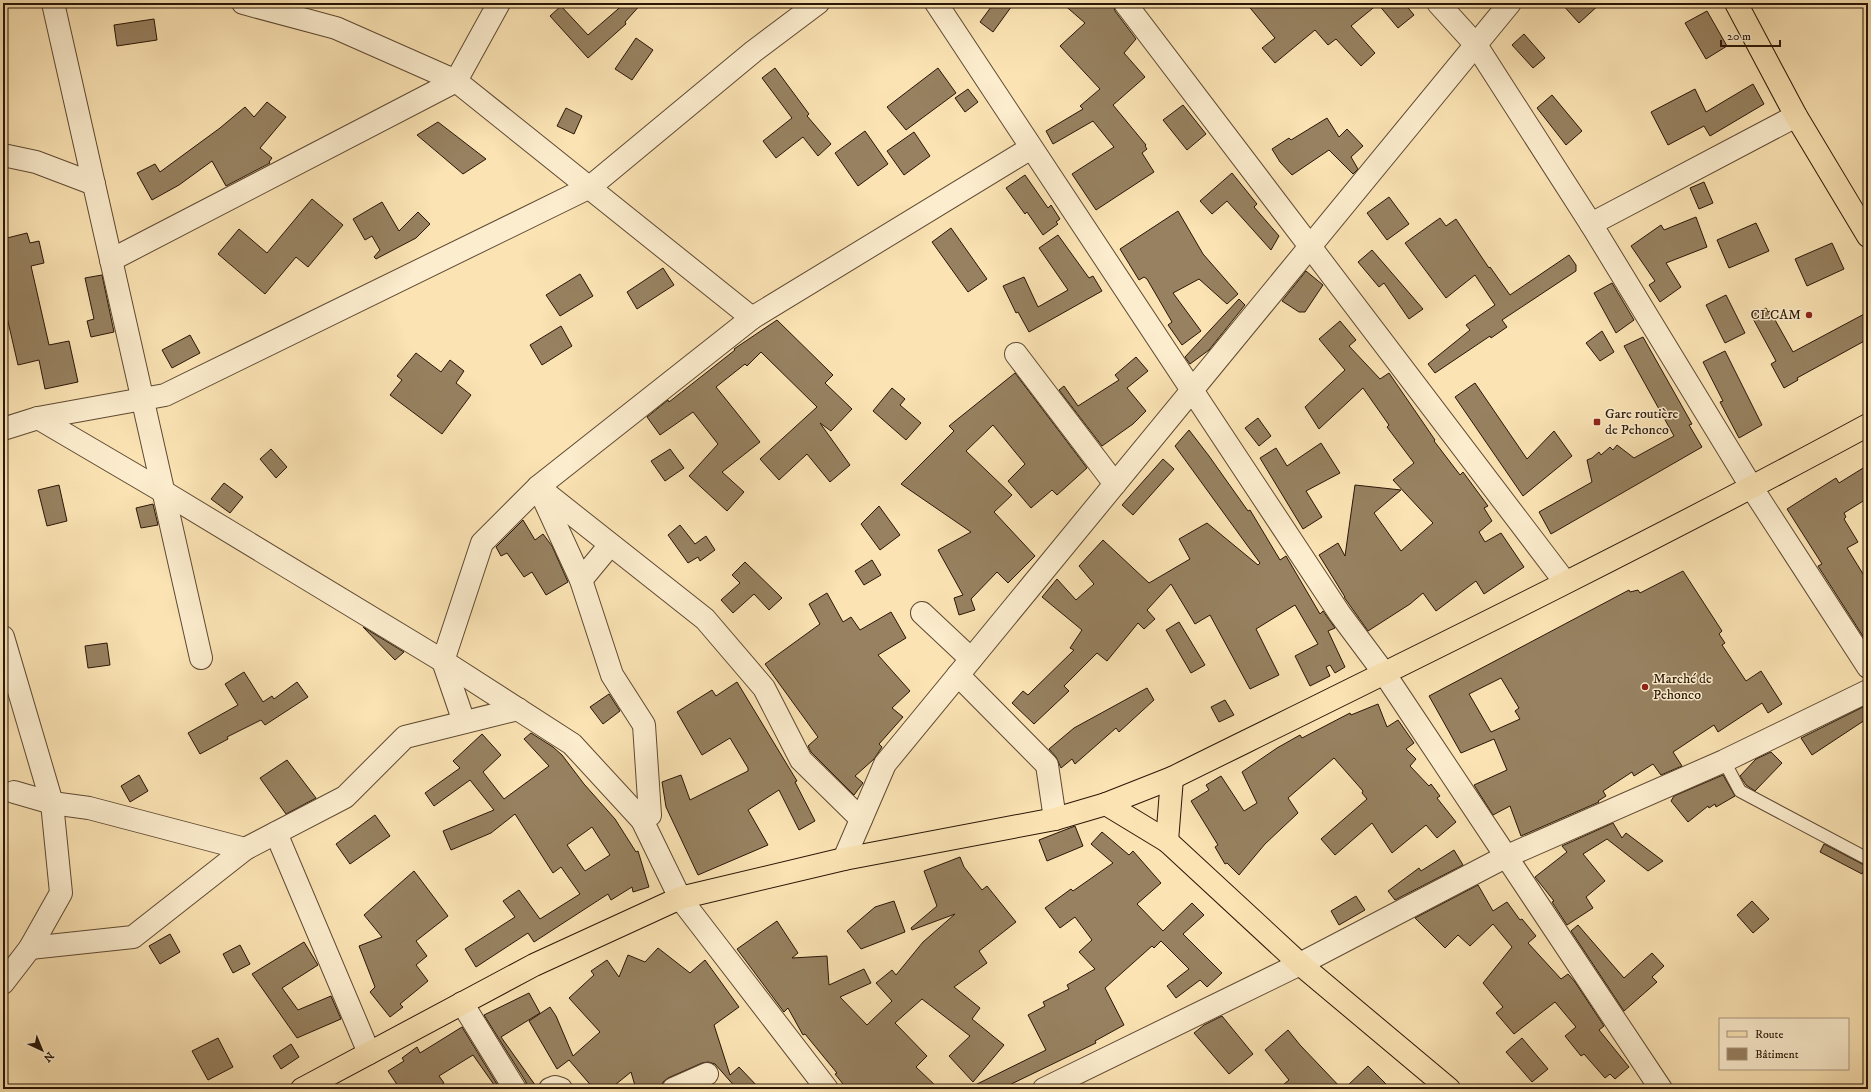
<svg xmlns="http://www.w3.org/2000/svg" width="1871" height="1092" font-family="'IM FELL DW Pica',serif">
<rect width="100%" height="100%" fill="#fbe3b3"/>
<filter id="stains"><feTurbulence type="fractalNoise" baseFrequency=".005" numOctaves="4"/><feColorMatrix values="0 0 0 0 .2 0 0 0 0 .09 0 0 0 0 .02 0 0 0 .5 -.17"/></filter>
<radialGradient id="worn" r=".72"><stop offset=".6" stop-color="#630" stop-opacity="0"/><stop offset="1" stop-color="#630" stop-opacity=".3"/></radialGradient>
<g fill="#978160" stroke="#2a1607" fill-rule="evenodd">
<polygon points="625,3 642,3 625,22 626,24 588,58 550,16 561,6 588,35"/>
<polygon points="994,3 1014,3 993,32 980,22"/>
<polygon points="1062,3 1113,3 1115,11 1136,39 1124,53 1145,77 1113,105 1146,145 1145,146 1147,149 1142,153 1154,172 1096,210 1072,174 1114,147 1093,121 1053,144 1046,131 1083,109 1080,106 1100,89 1060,46 1085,23"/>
<polygon points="1246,3 1404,3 1414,15 1398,28 1378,4 1351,26 1375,53 1361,66 1336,39 1328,45 1315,30 1275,63 1262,48 1275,38"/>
<polygon points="1561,3 1601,3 1579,23"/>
<polygon points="1707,11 1727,46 1706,59 1685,23"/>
<polygon points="154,19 157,40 117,46 114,25"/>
<polygon points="1524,34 1545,58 1533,68 1512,45"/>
<polygon points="636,38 653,50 632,80 615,69"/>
<polygon points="775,68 809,114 807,116 831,144 818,156 803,137 776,158 763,141 792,118 762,78"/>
<polygon points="938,68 956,93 906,130 887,107"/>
<polygon points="1753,84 1764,104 1710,136 1704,126 1668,145 1651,112 1695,89 1706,112"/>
<polygon points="968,89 978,102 965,112 955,98"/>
<polygon points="1552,95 1582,131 1566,145 1537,108"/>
<polygon points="267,102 286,117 260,148 272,158 269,162 270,163 226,186 212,161 179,185 152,200 137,173 155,164 160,172 220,128 245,107 254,117"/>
<polygon points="1183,105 1206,134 1187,150 1163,120"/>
<polygon points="566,108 582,116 574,134 557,126"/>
<polygon points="1327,118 1339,137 1347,129 1363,146 1351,157 1358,169 1353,174 1329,150 1292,175 1280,162 1272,149 1289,138 1291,140"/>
<polygon points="438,122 486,159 463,174 417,135"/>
<polygon points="865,131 888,164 858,186 835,153"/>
<polygon points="914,132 930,156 904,175 887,151"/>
<polygon points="1232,173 1257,204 1254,207 1279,236 1271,250 1227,201 1212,214 1200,201"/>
<polygon points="1025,175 1048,208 1051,205 1060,219 1056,222 1058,224 1043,235 1027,212 1025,214 1006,188"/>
<polygon points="1704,182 1713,203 1699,209 1690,188"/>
<polygon points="1389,197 1409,224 1387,240 1367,213"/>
<polygon points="312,199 343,225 308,267 296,257 265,294 218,254 239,229 267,253"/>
<polygon points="382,202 399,231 418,212 430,224 416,238 376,259 374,257 380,250 372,236 365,240 353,219"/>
<polygon points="1178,211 1203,254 1238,294 1227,304 1199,279 1173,293 1201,331 1182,345 1168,325 1172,322 1147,279 1144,277 1139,280 1120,249"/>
<polygon points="1696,217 1707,247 1666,263 1681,287 1660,302 1649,285 1655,281 1631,246 1661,225 1664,230"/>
<polygon points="1440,218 1446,226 1456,219 1489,268 1490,267 1510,295 1569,255 1576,265 1576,271 1502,320 1507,327 1491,338 1490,336 1435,373 1428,364 1470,330 1466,325 1495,305 1475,275 1446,298 1405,243"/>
<polygon points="1756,223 1769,251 1729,268 1717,240"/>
<polygon points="951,228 987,279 968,292 932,242"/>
<polygon points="27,233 30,243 39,241 44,263 31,266 49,345 69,341 78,382 45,389 39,360 18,365 3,300 3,239"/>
<polygon points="1058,235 1089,278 1093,276 1102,291 1029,332 1018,312 1016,313 1003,286 1024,277 1038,307 1068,290 1039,248"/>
<polygon points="1832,243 1844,269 1807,286 1795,259"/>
<polygon points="1372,250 1423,309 1409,319 1384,283 1379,287 1358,262"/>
<polygon points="663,268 674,285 637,309 627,292"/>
<polygon points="1306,271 1323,285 1305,312 1299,312 1282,301"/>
<polygon points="580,274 593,296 560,316 546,295"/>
<polygon points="102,275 114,332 91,337 87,321 94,319 85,278"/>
<polygon points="1612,283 1634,320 1616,333 1594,293"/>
<polygon points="1726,295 1745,333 1725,343 1706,305"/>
<polygon points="1239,299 1245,305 1209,350 1190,364 1185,357"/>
<polygon points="1766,308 1768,312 1770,311 1793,352 1868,312 1868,339 1797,378 1798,380 1784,388 1771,364 1776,361 1751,315"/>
<polygon points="777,320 833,375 825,383 852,409 831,431 820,423 850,465 830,482 807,454 779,480 760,459 817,407 761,352 747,366 745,364 716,387 760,442 722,472 744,492 727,511 689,476 718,444 693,412 660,435 647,417 668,400 669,402 735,350 734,349"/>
<polygon points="1340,321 1356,340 1349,346 1380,379 1389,373 1435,440 1434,441 1460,475 1463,472 1488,506 1484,508 1492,521 1479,532 1485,542 1501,533 1524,567 1484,594 1476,581 1436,611 1423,593 1410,604 1368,631 1344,597 1345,597 1319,555 1338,543 1345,556 1355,485 1401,490 1374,513 1401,551 1433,523 1393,480 1414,463 1387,427 1389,425 1363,388 1319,429 1305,407 1345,370 1319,339"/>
<polygon points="561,326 572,346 542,365 530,345"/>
<polygon points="1602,331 1614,352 1600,361 1586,343"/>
<polygon points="190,335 200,353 172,368 162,350"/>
<polygon points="1643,337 1692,424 1689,425 1702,447 1551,534 1539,512 1592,482 1587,460 1592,458 1599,452 1601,455 1610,447 1613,450 1617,445 1634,458 1674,436 1624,346"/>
<polygon points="1725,351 1762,425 1739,438 1720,402 1723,401 1703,362"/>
<polygon points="416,353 441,372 450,360 464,371 456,383 471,395 442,434 390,395 402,380 397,376"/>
<polygon points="1136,357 1148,371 1127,388 1146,411 1133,424 1102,446 1059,390 1064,386 1078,406 1119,380 1115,375"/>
<polygon points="1015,373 1087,468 1057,495 1052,490 1031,508 1008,481 1025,464 993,425 966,451 1012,495 994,512 1035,556 1008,583 997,572 971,599 975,610 959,615 954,598 963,595 938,550 971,532 901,484 954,431 949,426"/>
<polygon points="1475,383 1527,459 1554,431 1572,456 1523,496 1455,397"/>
<polygon points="892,388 905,399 900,405 921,423 906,440 873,411"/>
<polygon points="1258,418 1271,436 1259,446 1245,428"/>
<polygon points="1189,430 1209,456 1248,511 1250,510 1280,560 1286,556 1320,614 1323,611 1335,628 1328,631 1345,667 1335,673 1330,665 1326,667 1330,676 1310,686 1295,656 1318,644 1295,605 1256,629 1279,675 1250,689 1210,615 1195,624 1171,584 1147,610 1155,619 1144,629 1138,623 1107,661 1097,653 1064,686 1069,691 1034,724 1012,703 1023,691 1028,695 1074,650 1070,648 1082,630 1042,597 1057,579 1076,600 1094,584 1079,566 1103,540 1149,583 1190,559 1179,539 1207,523 1258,565 1260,563 1175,446"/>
<polygon points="1321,443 1340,473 1306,491 1322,517 1303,529 1260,458 1276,448 1287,466"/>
<polygon points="271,449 287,467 276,478 260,459"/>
<polygon points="670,449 684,468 665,481 651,461"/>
<polygon points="1163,459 1174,469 1133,515 1122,505"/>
<polygon points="1868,465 1868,498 1844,513 1846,517 1844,519 1858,542 1847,548 1868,582 1868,644 1818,566 1822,564 1787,509 1836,478 1839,483"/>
<polygon points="224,483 243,497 230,513 211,499"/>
<polygon points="59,485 67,521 47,526 38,490"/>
<polygon points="153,504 158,525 141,528 136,508"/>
<polygon points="879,506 900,535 880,550 861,524"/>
<polygon points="523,520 535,540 543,534 552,546 568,582 546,595 532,572 524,577 507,553 501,556 496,547"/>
<polygon points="680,525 695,544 706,536 715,550 700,561 698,557 688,563 668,535"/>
<polygon points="872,560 881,575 864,585 855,571"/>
<polygon points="745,562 782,598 769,610 754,594 733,613 721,600 740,583 732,575"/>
<path d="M1683,571L1722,631L1719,634L1725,643L1722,645L1746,681L1761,671L1782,704L1768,713L1762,703L1718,732L1714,725L1673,752L1682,766L1661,775L1653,764L1634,776L1632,772L1603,791L1606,796L1598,801L1599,802L1521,836L1510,806L1493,815L1474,785L1507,770L1494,739L1461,753L1429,696L1629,590L1630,592L1638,590L1640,593ZM1501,678L1519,708L1515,711L1520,719L1491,732L1469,694Z"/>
<polygon points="827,593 843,622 851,617 860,630 891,612 906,638 878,655 910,691 892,708 903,717 879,744 882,747 874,759 855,776 863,783 854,795 811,752 808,746 818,737 765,664 820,624 809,604"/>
<polygon points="1179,622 1205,665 1191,673 1166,630"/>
<polygon points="363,627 404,652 395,660"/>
<polygon points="107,643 110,665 88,668 85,646"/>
<polygon points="244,672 263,702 272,696 274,699 297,682 308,697 265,725 261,720 227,737 228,739 200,754 188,733 238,705 225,684"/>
<polygon points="737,682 797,781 795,782 815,821 799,830 779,790 748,810 768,845 698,875 666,807 662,782 681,775 690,800 748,771 748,768 730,738 702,755 677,712 712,690 716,696"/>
<polygon points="1147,688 1154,700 1119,732 1116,728 1075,764 1072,759 1061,768 1056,757 1049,749 1074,728"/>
<polygon points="609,694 620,711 603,724 590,707"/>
<polygon points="1225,700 1234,715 1219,722 1211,707"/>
<polygon points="1378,704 1387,727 1398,720 1414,743 1406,749 1416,759 1410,766 1429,786 1431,784 1440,796 1437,798 1456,822 1437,838 1426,825 1392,853 1372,823 1335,855 1321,839 1367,799 1362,793 1363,791 1334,758 1288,798 1298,813 1265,844 1239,875 1227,863 1225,864 1215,847 1218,845 1191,801 1209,790 1206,785 1221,776 1244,811 1257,803 1242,772 1277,748 1300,735 1302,738 1350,713 1351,715"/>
<polygon points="1863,707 1868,708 1868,718 1812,755 1801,738"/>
<path d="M531,733L553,747L562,755L584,784L615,819L636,852L638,851L649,887L633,892L632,887L611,900L608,894L534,942L528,933L476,967L465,949L515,917L503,901L519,890L540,919L580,894L561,867L553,873L515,814L491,833L451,850L443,831L494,810L470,780L434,806L425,793L460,768L453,761L482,734L501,755L483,772L504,799L549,766L524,739ZM592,827L610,855L585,871L567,845Z"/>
<polygon points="1771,752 1782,763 1755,791 1746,785 1740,776 1756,759"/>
<polygon points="287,760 316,798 286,814 260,778"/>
<polygon points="139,775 148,791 130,802 121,786"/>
<polygon points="1723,775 1735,796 1716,807 1715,804 1709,808 1708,806 1688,822 1671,801 1674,796"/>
<polygon points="375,815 390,836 350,864 336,844"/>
<polygon points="1613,823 1622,838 1626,833 1663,861 1648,871 1607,839 1583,854 1605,881 1586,897 1593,908 1567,925 1552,902 1554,901 1535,877 1567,852 1562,846"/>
<polygon points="1075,826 1083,846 1047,861 1039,840"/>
<polygon points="1102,832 1129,855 1133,851 1161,883 1137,904 1163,931 1192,903 1204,915 1183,934 1222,973 1207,987 1200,980 1176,998 1167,986 1189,969 1161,941 1154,948 1152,946 1105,988 1124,1025 1095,1041 1096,1043 1001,1089 967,1089 1046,1050 1028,1015 1045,1006 1043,1002 1069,989 1067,985 1095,969 1079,952 1092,940 1075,917 1060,928 1045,908 1071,889 1073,891 1113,863 1091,844"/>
<polygon points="1824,844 1866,866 1862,874 1820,852"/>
<polygon points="1454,850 1463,865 1395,900 1388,891 1419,868 1421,871"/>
<polygon points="960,857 964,867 982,890 987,886 1016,922 979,951 987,963 954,987 980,1008 972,1019 1004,1045 973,1082 949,1056 970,1036 922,999 895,1023 927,1056 916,1067 939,1089 847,1089 835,1074 837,1073 805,1034 803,1035 788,1008 784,1012 737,949 777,921 798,953 792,958 827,956 829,985 864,969 871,983 840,997 867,1025 892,1001 876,983 892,970 896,975 923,942 955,914 912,930 911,928 937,906 924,871"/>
<polygon points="414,871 448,916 416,941 427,956 416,965 428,981 400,1004 403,1007 390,1017 370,992 375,987 359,946 382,937 364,915"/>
<polygon points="1478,885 1493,911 1507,902 1520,920 1522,919 1536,936 1528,943 1561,979 1568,974 1575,982 1604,1026 1599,1030 1629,1067 1615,1079 1610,1074 1605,1078 1584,1054 1581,1056 1565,1036 1576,1027 1555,1002 1514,1034 1496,1013 1503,1007 1483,983 1512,947 1493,924 1470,946 1458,935 1445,948 1415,918"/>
<polygon points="1356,896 1365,910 1339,925 1331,911"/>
<polygon points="894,901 905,932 861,949 847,931 875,907"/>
<polygon points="1752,901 1769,919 1753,933 1737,915"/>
<polygon points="1578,925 1624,978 1652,953 1664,966 1652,977 1657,982 1624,1011 1571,931"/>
<polygon points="170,934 180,952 160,964 149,946"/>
<polygon points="304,942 318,965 282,988 298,1010 331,996 341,1019 297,1038 252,974"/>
<polygon points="240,945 250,964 233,973 223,954"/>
<polygon points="658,948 690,973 705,960 739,1007 714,1025 730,1075 739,1067 760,1089 737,1089 715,1064 708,1062 702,1063 668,1078 663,1082 661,1089 636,1089 631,1072 610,1089 594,1089 569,1060 557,1069 529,1021 550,1007 556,1016 573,1056 600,1032 569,998 594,975 591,971 607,960 619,977 628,955 645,962"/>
<polygon points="529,993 540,1013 501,1037 538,1089 527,1089 526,1082 484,1015"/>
<polygon points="1222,1016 1253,1054 1229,1074 1194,1033 1204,1025"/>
<polygon points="462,1027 500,1089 497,1089 473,1055 439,1076 444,1083 434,1089 400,1089 388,1071 404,1061 402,1058 417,1047 420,1053"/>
<polygon points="1288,1030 1300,1045 1342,1089 1278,1089 1289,1080 1265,1050"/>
<polygon points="218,1038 233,1067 208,1080 192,1051"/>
<polygon points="1522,1038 1548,1069 1532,1082 1506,1052"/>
<polygon points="291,1044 299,1057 281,1069 273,1056"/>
<polygon points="1368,1066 1391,1089 1344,1089"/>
</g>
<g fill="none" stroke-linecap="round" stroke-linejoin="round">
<g stroke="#5e4932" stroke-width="14">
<polyline id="service" points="1724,761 1740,791 1868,859"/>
</g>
<g stroke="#5e4932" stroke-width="24">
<g id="minor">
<polyline points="53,3 201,658"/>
<polyline points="243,3 336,28 456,81 752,318"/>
<polyline points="936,3 1340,614 1384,673 1661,1089"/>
<polyline points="1125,3 1565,582"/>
<polyline points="1438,3 1476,45 1591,224 1752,488 1868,667"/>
<polyline points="3,155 36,162 94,184"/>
<polyline points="1591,224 1796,116"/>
<polyline points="111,260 456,81 499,3"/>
<polyline points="1016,354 1115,484"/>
<polyline points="38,418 164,492 443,661 572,744 642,820 680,898 827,1089"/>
<polyline points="3,429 38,418 165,395 590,187 754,51 818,3"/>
<polyline points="538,487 705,619 764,688 801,760 861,819"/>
<polyline points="540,491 581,580 612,675 644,725 650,815 642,820"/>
<polyline points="581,580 610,545"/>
<polyline points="922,613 971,659"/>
<polyline points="3,637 52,803 61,893 30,948 3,983"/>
<polyline points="958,675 1047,765 1055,819"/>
<polyline points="464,722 443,661 482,543 538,487 752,318 1031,148"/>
<polyline points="14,792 52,803 89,808 245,849"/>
<polyline points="276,833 369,1053"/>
<polyline points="844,859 885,764 1510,3"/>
<polyline points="30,948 133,937 245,849 345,797 405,737 518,709"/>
<polyline points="462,1003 515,1089"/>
<polyline points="550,1089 555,1087 561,1089"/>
<polyline points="673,1089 707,1074"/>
<polyline points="1044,1089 1300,964 1505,857 1724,761 1868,691"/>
</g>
</g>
<g stroke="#2a1607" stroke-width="24">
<g id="primary">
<polyline points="1736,3 1796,116 1868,236"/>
<polyline points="1106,804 1167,841 1300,964 1449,1089"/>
<polyline points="1167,841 1172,778"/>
<path d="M302,1089L534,965L680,898L844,859L1055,819L1106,804L1172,778C1405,663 1639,549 1868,425"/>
</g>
</g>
<use href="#service" stroke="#fcedce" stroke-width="12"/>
<use href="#minor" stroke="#fcedce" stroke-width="22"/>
<use href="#primary" stroke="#fbe3b3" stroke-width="22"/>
</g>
<g fill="#8f2418" stroke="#fcedce" stroke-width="1.5">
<circle cx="1809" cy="315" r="4"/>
<rect x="1593" y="418" width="8" height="8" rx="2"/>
<circle cx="1645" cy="687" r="4"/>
</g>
<g text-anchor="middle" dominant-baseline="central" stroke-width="3" stroke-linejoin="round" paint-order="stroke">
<g font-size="14" fill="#2a1607" stroke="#fcedce" text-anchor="start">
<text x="1801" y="315" text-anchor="end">CLCAM</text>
<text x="1605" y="414">Gare routière<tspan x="1605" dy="16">de Pehonco</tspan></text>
<text x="1653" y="679">Marché de<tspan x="1653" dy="16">Pehonco</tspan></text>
</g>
</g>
<rect width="1871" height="1092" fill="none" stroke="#fbe3b3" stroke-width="16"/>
<rect x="4" y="4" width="1863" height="1084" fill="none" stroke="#2a1607" stroke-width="2"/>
<rect x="8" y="8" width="1855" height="1076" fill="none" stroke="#2a1607"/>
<rect x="1719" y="1018" width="130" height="52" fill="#fcedce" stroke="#a8977e"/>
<rect x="1727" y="1031" width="20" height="6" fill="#fbe3b3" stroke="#a8977e"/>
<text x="1755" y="1038" font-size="12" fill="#2a1607">Route</text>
<rect x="1727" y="1048" width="20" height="12" fill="#978160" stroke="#a8977e"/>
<text x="1755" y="1058" font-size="12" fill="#2a1607">Bâtiment</text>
<g transform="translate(42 1050) rotate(136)" stroke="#fcedce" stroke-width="3" paint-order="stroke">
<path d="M0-3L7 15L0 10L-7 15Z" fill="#2a1607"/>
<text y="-6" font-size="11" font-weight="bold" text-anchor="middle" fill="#2a1607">N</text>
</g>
<path d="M1721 40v6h59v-6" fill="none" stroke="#2a1607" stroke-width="2"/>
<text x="1727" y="40" font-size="12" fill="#2a1607" stroke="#fcedce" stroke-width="3" paint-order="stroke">20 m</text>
<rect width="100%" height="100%" filter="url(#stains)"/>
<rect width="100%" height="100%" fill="url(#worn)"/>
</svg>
